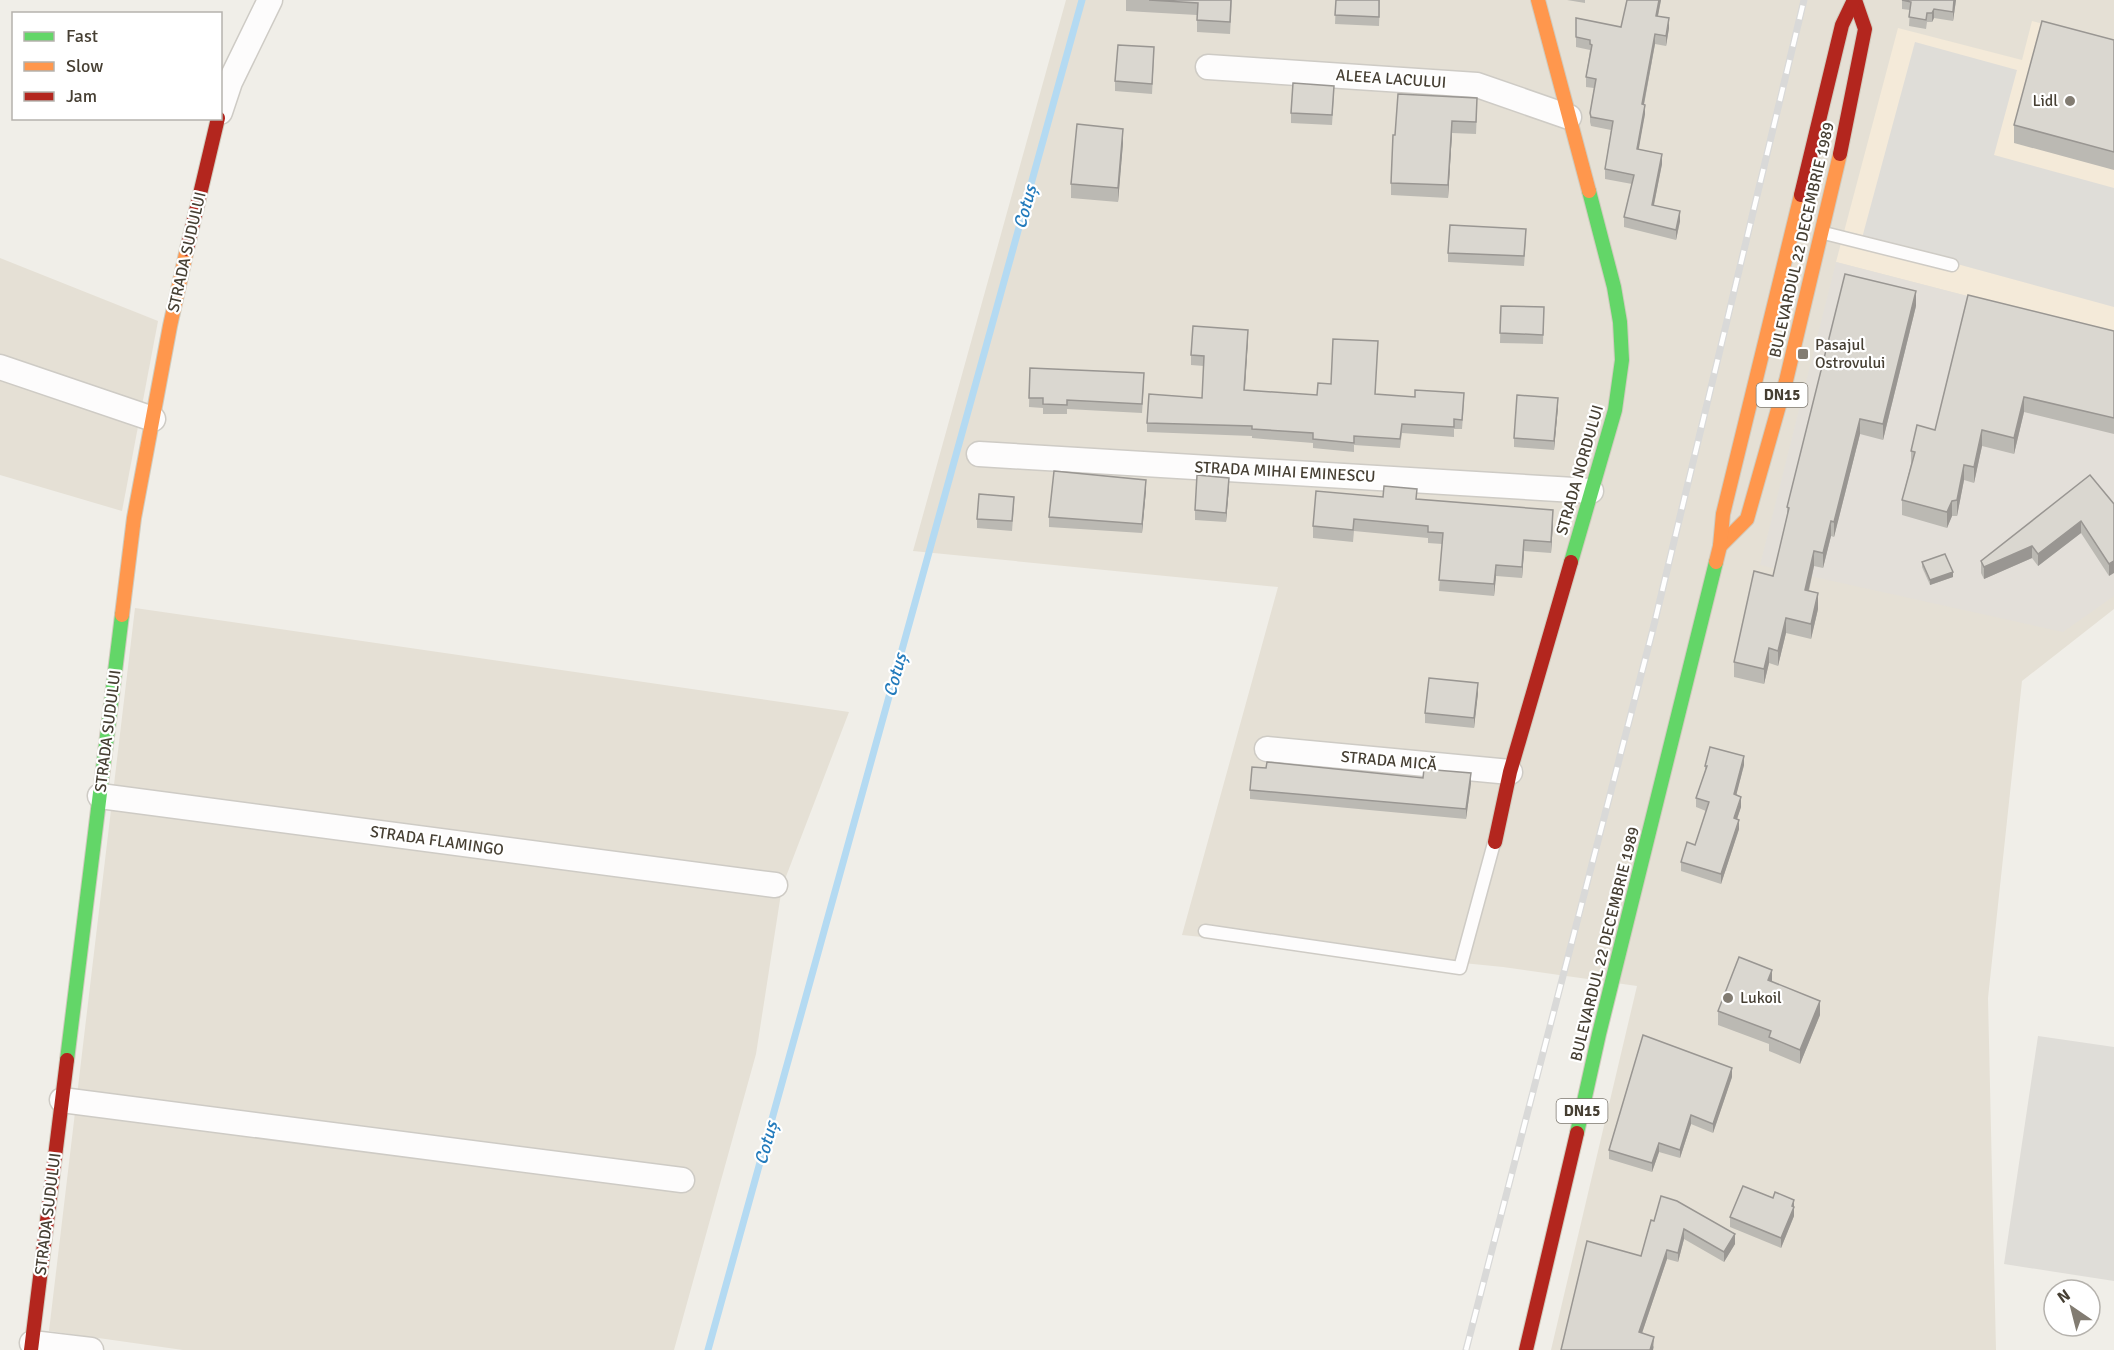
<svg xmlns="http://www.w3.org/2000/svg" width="2114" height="1350" font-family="Signika,sans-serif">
<rect width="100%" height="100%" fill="#f0eee8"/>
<g fill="#e5e0d5">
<polygon points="1066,0 2114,0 2114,609 2022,681 1988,998 1996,1350 1551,1350 1637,986 1503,967 1182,935 1278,587 913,551"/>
<polygon points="0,258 158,321 122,511 0,475"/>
<polygon points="135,608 849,712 782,887 756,1054 674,1350 183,1350 49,1331"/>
</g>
<polygon fill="#f4ead9" points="2032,21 2114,42 2114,334 1836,262 1898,28 2022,60"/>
<polygon fill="#e3dfd9" points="1836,262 2114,334 2114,596 2063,632 1760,565"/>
<g fill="#dfddd8">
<polygon points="1915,42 2017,70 1994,155 2114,188 2114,307 1862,238"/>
<polygon points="2038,1036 2114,1047 2114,1281 2004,1264"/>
</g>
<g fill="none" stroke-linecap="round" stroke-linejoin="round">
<polyline stroke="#b4daf2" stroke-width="7" points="708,1350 1082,0"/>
<g stroke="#cecbc5" stroke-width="15">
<g id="lane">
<polyline points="1824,233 1952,265"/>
<polyline points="1205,931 1460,968 1494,843"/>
</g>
</g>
<g stroke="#cecbc5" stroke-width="27">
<g id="street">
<polyline points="1208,67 1477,85 1569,117"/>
<polyline points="220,112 230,82 270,0"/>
<polyline points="0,367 153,419"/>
<polyline points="979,454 1591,491"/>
<polyline points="1267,749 1510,772"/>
<polyline points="100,796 775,885"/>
<polyline points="62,1100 682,1180"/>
<polyline points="32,1343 91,1350"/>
</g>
</g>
<g stroke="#d0cbbe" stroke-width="16">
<g id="fast">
<polyline points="1571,562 1615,410 1622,360 1620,322 1614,287 1589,191"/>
<polyline points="67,1060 122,615"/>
<polyline points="1577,1133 1599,1034 1716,562"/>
</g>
</g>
<g stroke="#d0cbbe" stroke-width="16">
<g id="slow">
<polyline points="1538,0 1589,191"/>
<polyline points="1720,546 1747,519 1786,381 1840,154"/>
<polyline points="1716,562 1720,546 1723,514 1801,195"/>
<polyline points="122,615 134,518 170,326 187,249"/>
</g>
</g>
<g stroke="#d0cbbe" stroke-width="16">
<g id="jam">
<polyline points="1840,154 1865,29 1855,0"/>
<polyline points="1801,195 1842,25 1854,0"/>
<polyline points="187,249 218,118"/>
<polyline points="1495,842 1510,772 1571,562"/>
<polyline points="31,1350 67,1060"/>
<polyline points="1526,1350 1577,1133"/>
</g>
</g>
<use href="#lane" stroke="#fdfcfc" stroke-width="12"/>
<use href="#street" stroke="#fdfcfc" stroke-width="24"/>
<use href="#fast" stroke="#63d668" stroke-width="14"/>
<use href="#slow" stroke="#ff974d" stroke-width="14"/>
<use href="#jam" stroke="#b3261e" stroke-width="14"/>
<g stroke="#d9d9d8" stroke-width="7">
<polyline id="rail" points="1466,1350 1653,629 1804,0"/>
</g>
<use href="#rail" stroke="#fff" stroke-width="4.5" stroke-dasharray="14" stroke-linecap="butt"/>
</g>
<g fill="#bbb9b3">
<polygon points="1126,0 1232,0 1230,34 1197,32 1197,15 1126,11"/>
<polygon points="1336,0 1380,0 1379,26 1335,24"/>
<polygon points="1567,0 1585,0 1585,3"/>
<polygon points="1627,0 1661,0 1658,16 1669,28 1666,46 1655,44 1644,105 1645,114 1638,149 1662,164 1654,205 1680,221 1676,240 1624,227 1624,217 1632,184 1605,179 1605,169 1611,130 1591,126 1590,122 1590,113 1594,88 1586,87 1586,77 1590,50 1576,47 1576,18 1621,27"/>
<polygon points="1902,0 1956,0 1953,21 1934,18 1932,22 1927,22 1926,29 1909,26 1910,10 1902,9"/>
<polygon points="2114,40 2114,170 2014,143 2014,125"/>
<polygon points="1154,56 1152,94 1115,91 1115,81"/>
<polygon points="1334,95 1332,125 1291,123 1291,113"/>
<polygon points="1477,110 1476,134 1452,133 1448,198 1391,195 1391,183 1395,135"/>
<polygon points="1123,143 1118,202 1071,198 1071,184"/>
<polygon points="1526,238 1524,266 1448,262 1448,253"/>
<polygon points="1501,306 1544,307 1543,344 1500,343"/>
<polygon points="1916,306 1883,440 1860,434 1834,537 1831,536 1823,568 1814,566 1809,591 1818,609 1811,639 1786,633 1778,666 1769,663 1764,684 1734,677 1734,662 1773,576 1787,516 1787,507"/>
<polygon points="2114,331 2114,434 2024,412 2014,454 1982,446 1974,483 1964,480 1957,516 1952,516 1947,528 1902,515 1902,500 1911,464 1911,451 1935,430"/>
<polygon points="1248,339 1245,390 1317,395 1376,394 1464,403 1462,429 1454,429 1454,437 1402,433 1400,448 1354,445 1354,452 1313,448 1313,443 1252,438 1252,436 1147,432 1147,423 1202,398 1204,366 1191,365 1191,355"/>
<polygon points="1030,368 1144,382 1142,413 1067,409 1067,414 1043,414 1043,408 1029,407"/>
<polygon points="1558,407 1554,450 1514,447 1514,438"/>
<polygon points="1229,487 1226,522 1195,520 1195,510"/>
<polygon points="1146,490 1142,533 1049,527 1049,517"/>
<polygon points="1383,497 1417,499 1553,522 1551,553 1524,551 1522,578 1496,576 1494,596 1439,591 1442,544 1428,543 1428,538 1354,531 1353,542 1313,538 1313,526"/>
<polygon points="2114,504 2109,576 2081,533 2038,566 2032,558 1984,579 1981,573 1981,561"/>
<polygon points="1014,506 1012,531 977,528 977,519"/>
<polygon points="1922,562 1953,577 1930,585 1922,567"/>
<polygon points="1478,693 1474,728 1425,723 1425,713"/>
<polygon points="1744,765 1736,795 1741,807 1737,819 1739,829 1721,884 1681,871 1681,862 1695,845 1706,811 1696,807 1696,798 1705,772 1705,766"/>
<polygon points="1266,768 1471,783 1466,819 1250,799 1250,790"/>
<polygon points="1772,982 1820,1015 1800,1064 1769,1051 1769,1044 1718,1025 1718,1011"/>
<polygon points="1732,1077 1713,1133 1691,1124 1680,1158 1659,1152 1652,1172 1609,1159 1609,1150"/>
<polygon points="1773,1198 1794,1200 1794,1216 1781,1248 1730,1227 1730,1217"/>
<polygon points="1651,1220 1735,1244 1724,1262 1684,1239 1678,1262 1667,1259 1642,1333 1654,1347 1653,1350 1561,1350 1641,1256"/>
</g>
<g fill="#999692">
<polygon points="1659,0 1661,0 1656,25 1656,16"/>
<polygon points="1954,0 1956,0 1953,21 1953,12"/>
<polygon points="1934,9 1934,18 1932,22 1932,13"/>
<polygon points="1669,18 1669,28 1666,46 1666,36"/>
<polygon points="1655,34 1655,44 1642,114 1642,104"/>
<polygon points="1645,105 1645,114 1637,159 1637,149"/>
<polygon points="1452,121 1452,133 1448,198 1448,185"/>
<polygon points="1123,129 1123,143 1118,202 1118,188"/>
<polygon points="1662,154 1662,164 1652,214 1652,205"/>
<polygon points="1680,211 1680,221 1676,240 1676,230"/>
<polygon points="1916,291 1916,306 1883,440 1883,424"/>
<polygon points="1248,330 1248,339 1244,400 1244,390"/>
<polygon points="2024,397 2024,412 2014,454 2014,438"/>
<polygon points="1558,398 1558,407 1554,450 1554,441"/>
<polygon points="1860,419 1860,434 1834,537 1834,522"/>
<polygon points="1982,430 1982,446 1974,483 1974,467"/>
<polygon points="1964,465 1964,480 1957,516 1957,500"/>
<polygon points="1229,478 1229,487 1226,522 1226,513"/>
<polygon points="1146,480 1146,490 1142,533 1142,524"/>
<polygon points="1952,501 1952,516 1947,528 1947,512"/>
<polygon points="1553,510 1553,522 1551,553 1551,542"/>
<polygon points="1831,521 1831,536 1823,568 1823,553"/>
<polygon points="2081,521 2081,533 2038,566 2038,554"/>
<polygon points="1524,540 1524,551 1522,578 1522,567"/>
<polygon points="2032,546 2032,558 1984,579 1984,567"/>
<polygon points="1814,551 1814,566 1805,606 1805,590"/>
<polygon points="2114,561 2114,573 2109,576 2109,564"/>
<polygon points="1496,565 1496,576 1494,596 1494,584"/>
<polygon points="1953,572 1953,577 1930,585 1930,580"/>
<polygon points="1818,593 1818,609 1811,639 1811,624"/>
<polygon points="1786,618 1786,633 1778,666 1778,651"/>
<polygon points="1769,648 1769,663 1764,684 1764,669"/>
<polygon points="1478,683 1478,693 1474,728 1474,718"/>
<polygon points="1744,756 1744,765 1734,804 1734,794"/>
<polygon points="1471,773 1471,783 1466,819 1466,809"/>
<polygon points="1741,797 1741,807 1734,828 1734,818"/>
<polygon points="1739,820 1739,829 1721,884 1721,874"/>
<polygon points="1772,970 1772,984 1768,980"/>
<polygon points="1820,1001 1820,1015 1800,1064 1800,1050"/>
<polygon points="1732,1068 1732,1077 1713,1133 1713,1124"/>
<polygon points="1691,1115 1691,1124 1680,1158 1680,1150"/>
<polygon points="1659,1143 1659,1152 1652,1172 1652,1163"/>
<polygon points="1794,1200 1794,1216 1781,1248 1781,1238"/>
<polygon points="1684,1229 1684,1239 1678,1262 1678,1253"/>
<polygon points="1735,1234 1735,1244 1724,1262 1724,1252"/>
<polygon points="1667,1250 1667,1259 1639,1342 1639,1332"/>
<polygon points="1654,1337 1653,1350 1650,1350"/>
</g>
<g fill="#dad7d0" stroke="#999692" stroke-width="1.5">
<polygon points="1149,0 1231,0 1230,22 1197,20 1198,3"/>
<polygon points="1336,0 1379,0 1379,17 1335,15"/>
<polygon points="1627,0 1659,0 1656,16 1669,18 1666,36 1655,34 1642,104 1645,105 1637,149 1662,154 1652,205 1680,211 1676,230 1624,217 1634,175 1605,169 1613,121 1591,117 1590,113 1596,79 1586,77 1592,45 1590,44 1590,40 1576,37 1576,18 1621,27"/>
<polygon points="1902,0 1954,0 1953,12 1934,9 1932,13 1927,13 1926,20 1909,17 1911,2"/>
<polygon points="2042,21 2114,40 2114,152 2014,125"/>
<polygon points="1118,45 1154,47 1152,84 1115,81"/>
<polygon points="1293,83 1334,86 1332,115 1291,113"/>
<polygon points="1398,94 1477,98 1476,122 1452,121 1448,185 1391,183 1393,135 1395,135"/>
<polygon points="1077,124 1123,129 1118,188 1071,184"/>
<polygon points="1450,225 1526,229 1524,256 1448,253"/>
<polygon points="1845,274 1916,291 1883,424 1860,419 1834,522 1831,521 1823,553 1814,551 1805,590 1818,593 1811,624 1786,618 1778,651 1769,648 1764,669 1734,662 1754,571 1773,576 1789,508 1787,507"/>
<polygon points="1968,295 2114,331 2114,418 2024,397 2014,438 1982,430 1974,467 1964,465 1957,500 1952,501 1947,512 1902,500 1915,452 1911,451 1917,425 1935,430"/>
<polygon points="1501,306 1544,307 1543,335 1500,333"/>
<polygon points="1193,326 1248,330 1244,390 1317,395 1318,383 1331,384 1333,339 1378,341 1375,394 1415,397 1415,390 1464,393 1462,420 1454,419 1454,427 1402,424 1400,439 1354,436 1354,443 1313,439 1313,433 1252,429 1252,426 1147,423 1149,394 1202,398 1204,356 1191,355"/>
<polygon points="1030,368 1144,373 1142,404 1067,400 1067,405 1043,404 1043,398 1029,398"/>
<polygon points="1517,395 1558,398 1554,441 1514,438"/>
<polygon points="1054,471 1146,480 1142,524 1049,517"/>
<polygon points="1197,475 1229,478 1226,513 1195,510"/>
<polygon points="2090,475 2114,504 2114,561 2109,564 2081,521 2038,554 2032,546 1984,567 1981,561"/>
<polygon points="1384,486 1417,489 1416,499 1553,510 1551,542 1524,540 1522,567 1496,565 1494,584 1439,580 1443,533 1428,532 1428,526 1354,519 1353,530 1313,526 1316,491 1383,497"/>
<polygon points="979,494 1014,497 1012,521 977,519"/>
<polygon points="1945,554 1953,572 1930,580 1922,562"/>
<polygon points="1429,678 1478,683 1474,718 1425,713"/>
<polygon points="1710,747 1744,756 1734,794 1741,797 1734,818 1739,820 1721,874 1681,862 1687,842 1695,845 1709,802 1696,798 1707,766 1705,766"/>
<polygon points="1267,762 1423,778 1424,769 1471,773 1466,809 1250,790 1252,767 1266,768"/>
<polygon points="1739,957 1772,970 1768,980 1820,1001 1800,1050 1769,1037 1771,1031 1718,1011"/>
<polygon points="1643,1035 1732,1068 1713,1124 1691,1115 1680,1150 1659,1143 1652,1163 1609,1150"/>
<polygon points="1743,1186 1773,1198 1775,1192 1794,1200 1792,1206 1794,1207 1781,1238 1730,1217"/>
<polygon points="1661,1196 1677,1201 1735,1234 1724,1252 1684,1229 1678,1253 1667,1250 1639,1332 1654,1337 1650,1350 1561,1350 1587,1241 1641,1256 1651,1220 1654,1221"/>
</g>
<g fill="#827c72" stroke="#fff" stroke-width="2">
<circle cx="2070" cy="101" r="6"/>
<rect x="1797" y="348" width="12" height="12" rx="3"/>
<circle cx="1728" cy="998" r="6"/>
</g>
<g text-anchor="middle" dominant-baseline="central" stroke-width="4.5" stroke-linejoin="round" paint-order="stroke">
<g fill="#fff" stroke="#7e7970" stroke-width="1.5">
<rect x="1756.5" y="383" width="51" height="24" rx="4.5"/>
<rect x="1556.5" y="1099" width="51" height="24" rx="4.5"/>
</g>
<g font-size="15" font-weight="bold" fill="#463f33">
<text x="1782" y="395">DN15</text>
<text x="1582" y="1111">DN15</text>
</g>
<g font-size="16" fill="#463f33" stroke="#fff">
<text transform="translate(1391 79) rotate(4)">ALEEA LACULUI</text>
<text transform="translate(1802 240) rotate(-77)">BULEVARDUL 22 DECEMBRIE 1989</text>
<text transform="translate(187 252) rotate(-77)">STRADA SUDULUI</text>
<text transform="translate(1580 470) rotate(-74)">STRADA NORDULUI</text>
<text transform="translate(1285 472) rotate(3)">STRADA MIHAI EMINESCU</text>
<text transform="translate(108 731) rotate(-83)">STRADA SUDULUI</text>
<text transform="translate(1389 761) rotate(5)">STRADA MICĂ</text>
<text transform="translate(437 841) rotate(8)">STRADA FLAMINGO</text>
<text transform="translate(1605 944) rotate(-76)">BULEVARDUL 22 DECEMBRIE 1989</text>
<text transform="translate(48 1214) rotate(-83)">STRADA SUDULUI</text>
</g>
<g font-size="16" fill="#463f33" stroke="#fff" text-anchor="start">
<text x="2058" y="101" text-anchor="end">Lidl</text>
<text x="1815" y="345">Pasajul<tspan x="1815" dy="18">Ostrovului</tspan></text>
<text x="1740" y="998">Lukoil</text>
</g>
<g font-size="18" font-style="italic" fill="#237bbc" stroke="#fff">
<text transform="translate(1025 207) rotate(-75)">Cotuș</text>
<text transform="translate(895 675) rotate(-75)">Cotuș</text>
<text transform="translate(766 1143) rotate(-75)">Cotuș</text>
</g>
</g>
<rect x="12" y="12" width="210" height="108" fill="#ffffff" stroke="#b5b2ad" stroke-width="1.5"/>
<rect x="24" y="32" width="30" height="9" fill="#63d668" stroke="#b5b2ad" stroke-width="1.5"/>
<text x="66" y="42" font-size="18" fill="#463f33">Fast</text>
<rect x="24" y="62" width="30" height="9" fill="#ff974d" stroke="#b5b2ad" stroke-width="1.5"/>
<text x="66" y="72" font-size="18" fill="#463f33">Slow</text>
<rect x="24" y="92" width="30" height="9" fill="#b3261e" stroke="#b5b2ad" stroke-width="1.5"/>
<text x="66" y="102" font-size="18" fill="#463f33">Jam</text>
<g transform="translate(2072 1308) rotate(325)"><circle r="28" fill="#ffffff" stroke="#b5b2ad" stroke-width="1.5"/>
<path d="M0-4.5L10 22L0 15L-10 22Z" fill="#827c72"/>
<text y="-9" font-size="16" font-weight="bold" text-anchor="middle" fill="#463f33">N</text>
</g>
</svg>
